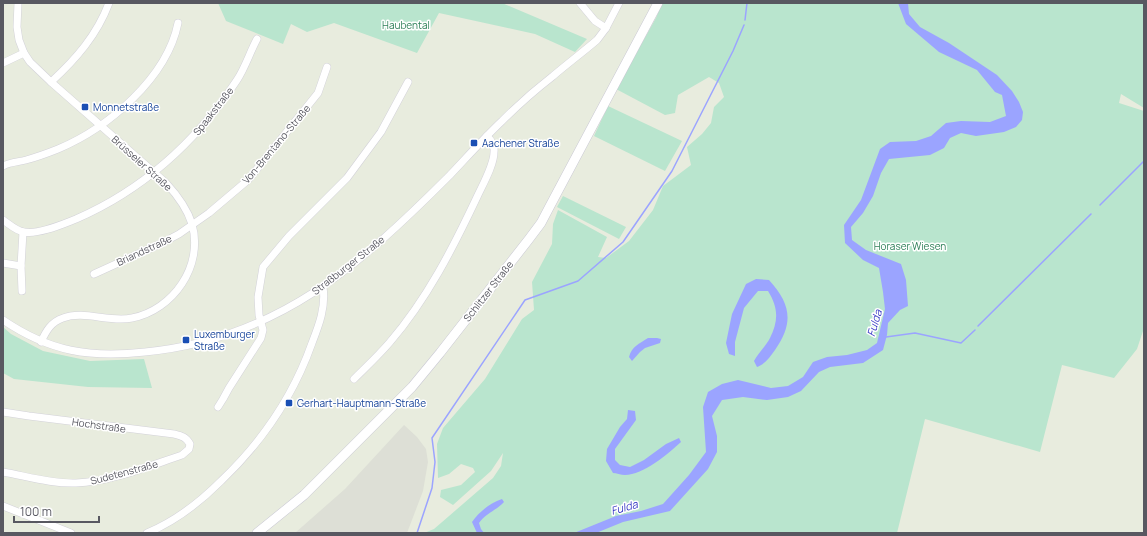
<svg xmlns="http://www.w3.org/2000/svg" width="1147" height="536" font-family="Manrope,sans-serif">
<rect width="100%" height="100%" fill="#e8ecde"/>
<polygon fill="#dddfd6" points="404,425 417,437 426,449 428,462 423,491 407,533 295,533 345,489"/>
<g fill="#b9e5ce">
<polygon points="218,3 502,3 587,39 575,52 535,34 439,13 417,53 334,23 307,32 291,24 283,44 226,21"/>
<polygon points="662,3 1144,3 1144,108 1121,94 1119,103 1144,111 1144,328 1137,349 1114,378 1062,365 1040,452 925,419 897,533 424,533 434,529 493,478 501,466 503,453 491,471 453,505 440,497 441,490 461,485 475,472 473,468 461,464 449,474 438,478 437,444 443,428 485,379 522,319 534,310 532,282 552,244 553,224 558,210 607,237 598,257 606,258 629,241 653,210 663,186 691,165 687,147 702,134 711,123 714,107 724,97 719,83 709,77 678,95 675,113 665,115 616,89 656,18"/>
<polygon points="608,106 682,141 665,171 594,136"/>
<polygon points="563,196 626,227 619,239 557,207"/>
<polygon points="3,327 11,334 43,351 90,361 144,359 152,388 88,387 14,379 3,373"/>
</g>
<g fill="#9ba4ff">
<polygon points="898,3 908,3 909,14 920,27 949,43 997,75 1012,91 1019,102 1023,112 1022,120 1016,127 1004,132 976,136 961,133 950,138 944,148 930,155 889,159 881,173 873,196 863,213 851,227 852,240 866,250 901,264 906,280 908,306 900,310 888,323 887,335 883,350 863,363 830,367 819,372 801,391 788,397 767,400 743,397 722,400 712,416 717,436 717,452 708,469 670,511 623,522 596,533 574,533 616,516 641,511 663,504 689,475 706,452 703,407 708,392 722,384 738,380 771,388 788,386 803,377 813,362 827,357 847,355 867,350 877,343 885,309 883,292 879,268 863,260 845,243 844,225 861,200 880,149 890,142 916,141 931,136 946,123 961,121 990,122 1006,116 1002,95 995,92 977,70 939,52 906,24"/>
<path d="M756,279L769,280C791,304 794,323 775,350C770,357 765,364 757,367L754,361C758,353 766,346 770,338C779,320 778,307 768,291H758L744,308L735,342V356L729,354L726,343L732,314L746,284Z"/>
<path d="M648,338H657L661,339L660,343L645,348L640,352L632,361L629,357C632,346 639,344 648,338Z"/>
<path d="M628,410L635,411L636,420L615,449V460L620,465L630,467L644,460L666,444L679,438L681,442C668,454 643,475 625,475C621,475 616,473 613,473L606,461L607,449L620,427L627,419Z"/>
<path d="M502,499L504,502C497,510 486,513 479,523L481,529L484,533H477L472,522C479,512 490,503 502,499Z"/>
</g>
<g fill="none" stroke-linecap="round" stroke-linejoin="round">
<g stroke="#9ba4ff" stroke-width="1.5">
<polyline points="745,20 747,3"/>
<polyline points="1100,205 1144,161"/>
<polyline points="978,326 1091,214"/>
<polyline points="886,337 915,333 961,343 975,330"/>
<polyline points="417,533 432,488 435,462 432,438 525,300 578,281 623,242 672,171 733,51 744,25"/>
</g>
<g stroke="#d3d2d9" stroke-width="8">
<g id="street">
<path d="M18,3L17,27L19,40L24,53L30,62L51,82L166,183C178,196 187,208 192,224C204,266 173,310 132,318C110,323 84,310 63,318C51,322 46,331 41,342"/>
<polyline points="580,3 595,21 606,28"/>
<polyline points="3,63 24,53"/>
<path d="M51,82C76,59 97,35 109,3"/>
<path d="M3,166C10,162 19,162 26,160C37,157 48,153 58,149C108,128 167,78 178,23"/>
<path d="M3,220C9,224 16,231 24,232C38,235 63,224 76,219C145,189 196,142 237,80C245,68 250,52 257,39"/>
<polyline points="3,263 21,266"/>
<polyline points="94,274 162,243 179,234 209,213 248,180 318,93 327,67"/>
<polyline points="22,291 21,266 23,232"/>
<path d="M3,320C50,352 90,358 145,352C278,339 360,265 450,175C467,157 484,138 502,121C518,105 535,90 553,76C567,64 583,52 597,40L606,28L619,3"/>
<path d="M354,379C366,367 379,355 390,342C427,299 453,248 477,197C483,184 494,165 494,152C495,145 491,140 487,136"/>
<polyline points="218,407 223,399 229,388 261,338 263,330 259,315 258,297 263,267 289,236 347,178 381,132 408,82"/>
<path d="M3,412L29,416L174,434C182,436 186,437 190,444L189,449L182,455C149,466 111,482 76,483C52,484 26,476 3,472"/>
<polyline points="3,506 71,533"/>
<path d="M147,533C176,521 199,503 221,481C262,442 293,397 312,343C319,325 326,307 323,287"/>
</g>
</g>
<g stroke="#cac9d4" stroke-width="10">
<polyline id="secondary" points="257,533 304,495 412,387 440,353 529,239 541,223 551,204 658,3"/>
</g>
<use href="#street" stroke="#fff" stroke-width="7"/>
<use href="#secondary" stroke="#fff" stroke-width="9"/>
</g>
<g fill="#1a4fb4" stroke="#fff" stroke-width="1.5">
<rect x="81" y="103" width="8" height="8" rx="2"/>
<rect x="470" y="139" width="8" height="8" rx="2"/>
<rect x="182" y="336" width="8" height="8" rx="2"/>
<rect x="285" y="399" width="8" height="8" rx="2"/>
</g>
<g text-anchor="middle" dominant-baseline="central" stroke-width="3" stroke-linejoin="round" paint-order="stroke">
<g font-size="10" fill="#2f8059" stroke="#fff">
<text x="406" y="25">Haubental</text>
<text x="910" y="246">Horaser Wiesen</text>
</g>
<g font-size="10" fill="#164399" stroke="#fff" text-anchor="start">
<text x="93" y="107">Monnetstraße</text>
<text x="482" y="143">Aachener Straße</text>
<text x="194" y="334">Luxemburger<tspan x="194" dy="12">Straße</tspan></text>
<text x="297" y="403">Gerhart-Hauptmann-Straße</text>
</g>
<g font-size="10" fill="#585861" stroke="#fff">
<text transform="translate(213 111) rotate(-52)">Spaakstraße</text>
<text transform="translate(276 144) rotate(-50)">Von-Brentano-Straße</text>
<text transform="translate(142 163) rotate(42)">Brüsseler Straße</text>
<text transform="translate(144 250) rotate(-25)">Briandstraße</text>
<text transform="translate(348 265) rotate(-38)">Straßburger Straße</text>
<text transform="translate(488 291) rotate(-52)">Schlitzer Straße</text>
<text transform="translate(99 425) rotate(8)">Hochstraße</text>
<text transform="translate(124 472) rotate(-15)">Sudetenstraße</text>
</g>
<g font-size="11" font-style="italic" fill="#3a3bc6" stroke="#fff">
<text transform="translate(874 323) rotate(-74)">Fulda</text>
<text transform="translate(624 507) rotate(-16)">Fulda</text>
</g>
</g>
<rect width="1147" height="536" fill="none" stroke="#585861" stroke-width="8"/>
<path d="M14 516v6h85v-6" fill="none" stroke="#585861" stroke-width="2"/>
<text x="20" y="516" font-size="12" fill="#585861" stroke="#ffffff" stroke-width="3" paint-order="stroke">100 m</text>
</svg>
